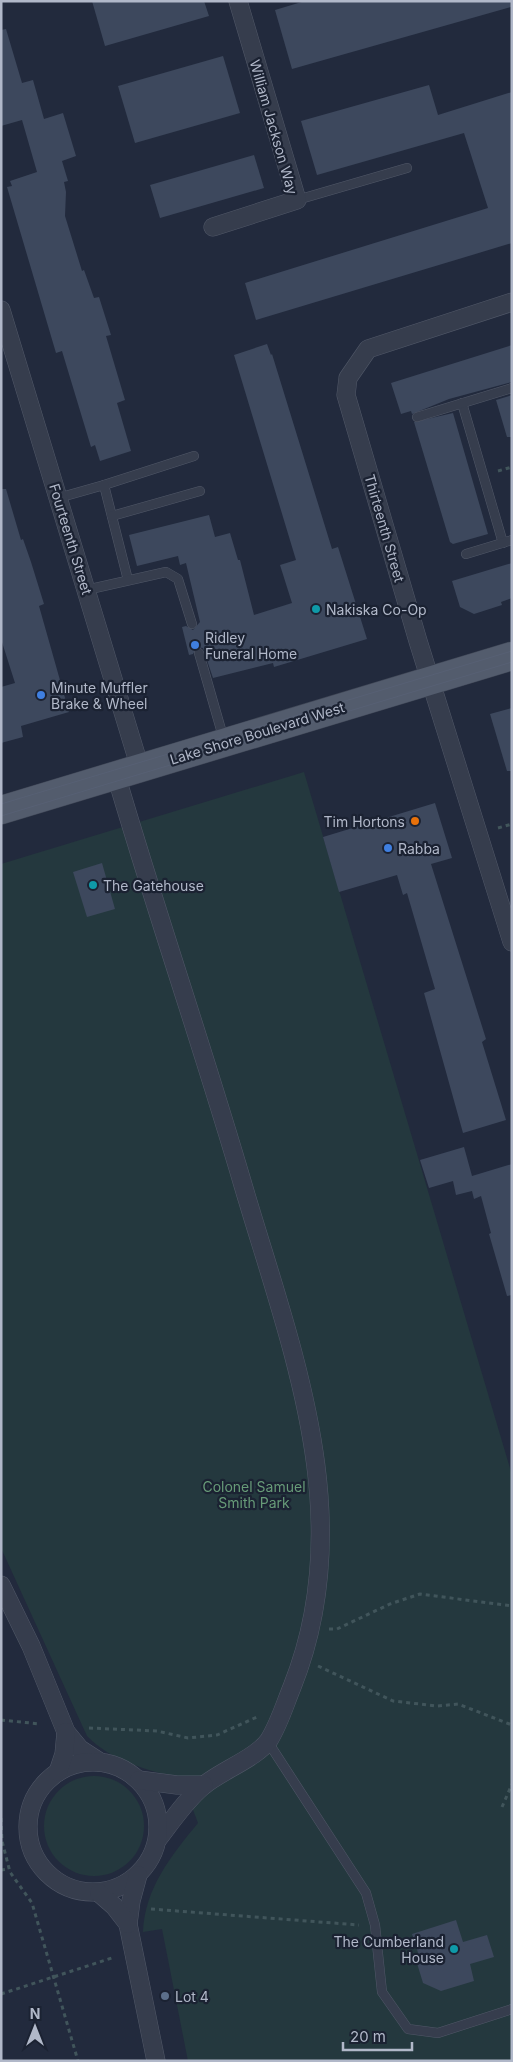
<svg xmlns="http://www.w3.org/2000/svg" width="513" height="2062" font-family="Inter,sans-serif">
<rect width="100%" height="100%" fill="#222a3d"/>
<g fill="#24383e">
<path d="M304,772L512,1475V2061H188L162,1929L143,1932C145,1888 171,1856 198,1823L181,1778C149,1771 111,1761 87,1736L1,1548V864Z"/>
<circle cx="94" cy="1826" r="50"/>
</g>
<g fill="#3d485d">
<polygon points="92,1 204,1 209,16 105,46"/>
<polygon points="305,1 511,1 511,7 292,69 275,10"/>
<polygon points="6,29 22,83 33,80 44,119 63,113 76,156 62,161 68,181 64,182 66,192 65,216 82,271 84,270 94,298 99,297 111,335 106,336 125,400 117,403 131,451 100,461 95,445 91,447 62,351 56,353 7,187 12,186 10,181 37,172 22,120 1,126 1,30"/>
<polygon points="223,56 240,113 135,143 118,86"/>
<polygon points="429,85 438,115 512,92 512,243 256,320 245,283 488,208 464,133 317,175 301,121"/>
<polygon points="254,155 264,188 160,218 150,185"/>
<polygon points="267,344 271,355 272,354 332,549 338,547 367,639 274,667 273,663 213,678 203,648 197,647 193,654 189,655 182,627 186,626 193,630 200,622 186,563 180,565 178,556 137,566 129,535 209,515 215,537 230,533 238,560 240,560 254,615 292,603 280,565 296,560 234,355"/>
<polygon points="512,345 512,382 449,399 412,414 411,411 401,414 391,383"/>
<polygon points="512,395 512,437 507,437 496,400"/>
<polygon points="453,413 488,534 453,544 450,542 414,422"/>
<polygon points="1,489 6,489 21,540 23,539 31,562 44,604 39,606 69,712 21,726 23,737 1,743 1,687 15,683 1,639"/>
<polygon points="512,563 512,598 501,602 502,605 474,614 460,607 452,581"/>
<polygon points="512,708 512,771 507,771 490,714"/>
<polygon points="435,803 452,858 431,864 486,1039 482,1042 506,1120 463,1133 424,993 435,989 407,893 403,895 397,875 339,892 323,837"/>
<polygon points="102,863 115,909 87,917 73,872"/>
<polygon points="464,1147 472,1176 512,1164 512,1295 507,1296 489,1234 491,1233 481,1196 474,1199 472,1191 456,1195 453,1181 429,1188 420,1160"/>
<polygon points="456,1920 463,1942 487,1935 494,1957 470,1964 474,1981 441,1991 423,1983 416,1960 420,1959 412,1934"/>
</g>
<g fill="none" stroke-linecap="round" stroke-linejoin="round">
<g stroke="#515868" stroke-width="10">
<g id="service">
<polyline points="297,200 407,168"/>
<polyline points="462,403 503,543"/>
<polyline points="417,417 512,388"/>
<polyline points="104,485 194,456"/>
<polyline points="58,498 104,485 128,580"/>
<polyline points="112,516 200,491"/>
<polyline points="466,554 512,540"/>
<polyline points="86,590 166,572 178,579 192,624"/>
<polyline points="199,653 224,740"/>
<polyline points="268,1742 366,1893 375,1925 382,1992 408,2029 438,2033 512,2009"/>
</g>
</g>
<g stroke="#515868" stroke-width="19">
<g id="minor">
<polyline points="213,227 297,200 238,1"/>
<polyline points="512,302 368,349 348,378 346,395 418,641 512,942"/>
<polyline points="1,310 140,768"/>
<path d="M116,775C156,912 203,1048 243,1185C291,1348 360,1518 292,1687C285,1704 279,1724 269,1740C258,1757 219,1772 203,1786C185,1801 172,1821 158,1839"/>
<polyline points="1,1585 31,1646 66,1732 80,1749 100,1762"/>
<circle cx="93" cy="1827" r="65"/>
<polyline points="58,1772 64,1754 66,1732"/>
<polyline points="139,1780 177,1785 204,1785"/>
<polyline points="138,1875 131,1901 128,1924 156,2061"/>
<polyline points="99,1893 114,1906 128,1924"/>
</g>
</g>
<g stroke="#3f4656" stroke-width="29">
<polyline id="primary" points="1,810 512,656"/>
</g>
<g stroke="#41555b" stroke-width="3" stroke-dasharray="4 4" stroke-linecap="butt">
<polyline points="498,471 512,467"/>
<polyline points="498,828 512,824"/>
<polyline points="329,1629 337,1629 390,1604 420,1594 512,1606"/>
<polyline points="318,1666 393,1701 437,1706 458,1704 512,1725"/>
<polyline points="1,1720 40,1724"/>
<polyline points="89,1728 157,1731 188,1738 217,1735 257,1717"/>
<polyline points="502,1807 512,1784"/>
<polyline points="1,1818 2,1841 10,1872 32,1903 78,2061"/>
<polyline points="1,1870 9,1869"/>
<polyline points="151,1909 359,1925"/>
<polyline points="1,1994 115,1957"/>
</g>
<use href="#service" stroke="#363d4d" stroke-width="9"/>
<use href="#minor" stroke="#363d4d" stroke-width="18"/>
<use href="#primary" stroke="#535c6d" stroke-width="28"/>
<g stroke="#576074" stroke-width="1">
<polyline points="1,804 512,651"/>
<polyline points="1,816 512,662"/>
</g>
</g>
<g fill="#0f9aa8" stroke="#1b2232" stroke-width="2">
<circle cx="316" cy="609" r="5"/>
<circle cx="93" cy="885" r="5"/>
<circle cx="454" cy="1949" r="5"/>
</g>
<g fill="#3f7fe0" stroke="#1b2232" stroke-width="2">
<circle cx="195" cy="645" r="5"/>
<circle cx="41" cy="695" r="5"/>
<circle cx="388" cy="848" r="5"/>
</g>
<circle fill="#e8710a" stroke="#1b2232" stroke-width="2" cx="415" cy="821" r="5"/>
<circle fill="#5c6f8a" stroke="#1b2232" stroke-width="2" cx="165" cy="1996" r="5"/>
<g text-anchor="middle" dominant-baseline="central" stroke-width="4.5" stroke-linejoin="round" paint-order="stroke">
<g font-size="14" fill="#b1b8c9" stroke="#1b2232">
<text transform="translate(274 127) rotate(74)">William Jackson Way</text>
<text transform="translate(385 528) rotate(74)">Thirteenth Street</text>
<text transform="translate(71 539) rotate(73)">Fourteenth Street</text>
<text transform="translate(257 733) rotate(-17)">Lake Shore Boulevard West</text>
</g>
<g font-size="14" fill="#b1b8c9" stroke="#1b2232" text-anchor="start">
<text x="326" y="609">Nakiska Co-Op</text>
<text x="205" y="637">Ridley<tspan x="205" dy="16">Funeral Home</tspan></text>
<text x="51" y="687">Minute Muffler<tspan x="51" dy="16">Brake &amp; Wheel</tspan></text>
<text x="405" y="821" text-anchor="end">Tim Hortons</text>
<text x="398" y="848">Rabba</text>
<text x="103" y="885">The Gatehouse</text>
<text x="444" y="1941" text-anchor="end">The Cumberland<tspan x="444" dy="16">House</tspan></text>
<text x="175" y="1996">Lot 4</text>
</g>
<g font-size="14" fill="#679b78" stroke="#1b2232">
<text x="254" y="1486">Colonel Samuel<tspan x="254" dy="16">Smith Park</tspan></text>
</g>
</g>
<rect width="513" height="2062" fill="none" stroke="#b1b8c9" stroke-width="5"/>
<g transform="translate(35 2027)" stroke="#1b2232" stroke-width="4" paint-order="stroke">
<path d="M0-4L9 19L0 12L-9 19Z" fill="#b1b8c9"/>
<text y="-8" font-size="14" font-weight="bold" text-anchor="middle" fill="#b1b8c9">N</text>
</g>
<path d="M343 2042v8h69v-8" fill="none" stroke="#b1b8c9" stroke-width="2.5"/>
<text x="350" y="2042" font-size="15" fill="#b1b8c9" stroke="#1b2232" stroke-width="4" paint-order="stroke">20 m</text>
</svg>
